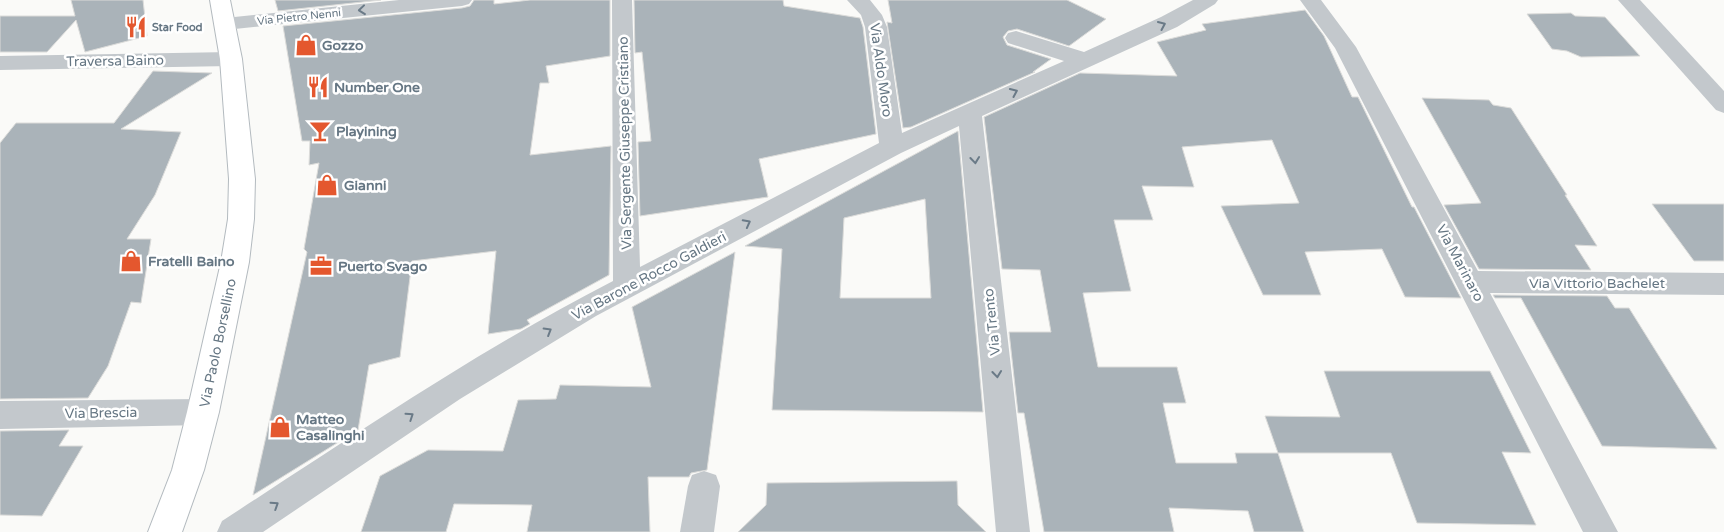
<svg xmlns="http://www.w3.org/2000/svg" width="1724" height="532" font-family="'Varela Round',sans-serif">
<rect width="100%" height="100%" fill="#fafaf8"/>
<g fill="#aab3b9" stroke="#dcdcda" fill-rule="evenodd">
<polygon points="71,0 143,0 147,36 85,52 76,20 47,52 0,52 0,16 75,16"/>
<polygon points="275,0 381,0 278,11"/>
<polygon points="474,0 494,0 494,4 530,0 610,0 610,56 546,66 549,83 540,83 530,155 611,146 609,275 527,320 530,324 521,329 488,334 496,251 412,261 400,357 369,365 358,430 253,495 307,252 304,249 319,163 309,165 310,141 302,141 283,26 462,8 470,6"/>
<polygon points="634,0 783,0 784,6 860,18 863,27 876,134 759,159 768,197 640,216 638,142 651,141 642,52 635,53"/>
<polygon points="888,0 1067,0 1106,19 1069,46 1017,29 1008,31 1003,37 1007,45 1051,59 1033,72 1035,72 911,127 903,128 887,22 892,23"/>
<polygon points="1305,10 1324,36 1352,97 1358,97 1412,207 1414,207 1461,298 1405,297 1382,249 1305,252 1321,295 1263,295 1221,206 1299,203 1272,140 1182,147 1194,187 1142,186 1153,220 1114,220 1131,291 1083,293 1098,367 1177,367 1186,403 1163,403 1176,463 1237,463 1235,453 1278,453 1304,532 1254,532 1248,511 1169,508 1174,532 1044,532 1024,413 1018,413 1009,332 1051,332 1040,270 1002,269 984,117 1080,73 1177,76 1157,42 1206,30 1202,24"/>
<polygon points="1571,13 1575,16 1605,17 1640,56 1581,57 1567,51 1552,49 1527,14"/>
<polygon points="153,71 212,73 121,129 181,132 155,195 127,239 151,239 141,303 131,302 108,366 88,398 0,399 0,143 16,123 114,123"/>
<polygon points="1422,98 1489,100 1493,105 1511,108 1567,195 1565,195 1597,246 1575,245 1591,270 1479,269 1444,205 1481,203"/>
<path d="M958,131L983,412L772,410L782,249L745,246ZM925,199L931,298H840L844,218Z"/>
<polygon points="1652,204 1724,204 1724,261 1694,261"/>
<polygon points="735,252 707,470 691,473 689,477 648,477 650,532 527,532 532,505 454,504 446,532 361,532 380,476 428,450 503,451 518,400 556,399 560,385 651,387 632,307"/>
<polygon points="1493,295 1607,296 1615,308 1629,308 1717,449 1602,446 1521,298 1495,298"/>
<polygon points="1324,371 1490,371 1531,453 1502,452 1536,525 1417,523 1391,453 1278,453 1265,416 1340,417"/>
<polygon points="69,430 59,446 83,446 42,516 0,515 0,431"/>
<polygon points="957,481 958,505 986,532 738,532 766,505 767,483"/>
</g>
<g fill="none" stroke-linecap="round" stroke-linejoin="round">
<g stroke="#b3babf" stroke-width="2">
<polygon id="secondary" points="210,0 230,0 242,59 255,179 254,219 249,262 219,412 204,470 182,532 148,532 172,470 187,412 221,262 228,219 229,179 220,59"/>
</g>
<g fill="#c3c8cc" fill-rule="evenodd">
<polygon points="399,0 472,0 469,4 462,6 225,30 217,29 214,24 217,19 225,18"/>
<path d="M612,0H632L640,267L879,143L865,27L861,15L847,0H870L882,15L887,27L902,133L1064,61L1008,43L1005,38L1008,33L1016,31L1084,52L1161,17L1193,0H1218L1215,4L1177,27L982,116L1030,532H996L959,126L901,153L596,316L460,399L263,532H217L222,521C350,438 477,351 613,281Z"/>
<polygon points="1300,0 1321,0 1356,47 1478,271 1724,273 1724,295 1490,293 1618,532 1583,532 1335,48"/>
<polygon points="1618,0 1640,0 1724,91 1724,113 1716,110"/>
<polygon points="231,52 239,54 242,59 239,64 231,66 0,70 0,56"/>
<polygon points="203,399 214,402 219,412 214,422 203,425 0,429 0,401"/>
<polygon points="704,471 716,475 720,486 714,532 680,532 688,486 692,475"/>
</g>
<use href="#secondary" fill="#fff" fill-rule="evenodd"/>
</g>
<defs><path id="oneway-chevron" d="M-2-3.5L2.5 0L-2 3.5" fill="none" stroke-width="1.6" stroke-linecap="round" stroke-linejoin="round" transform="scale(1.25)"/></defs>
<g stroke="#6a7a87">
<use href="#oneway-chevron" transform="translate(362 10) rotate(174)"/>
<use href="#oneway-chevron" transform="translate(1162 25) rotate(-24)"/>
<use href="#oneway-chevron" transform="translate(1014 92) rotate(-24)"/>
<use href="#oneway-chevron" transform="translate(975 160) rotate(84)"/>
<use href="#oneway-chevron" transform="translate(747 223) rotate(-28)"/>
<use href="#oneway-chevron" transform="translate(548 331) rotate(-31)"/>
<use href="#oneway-chevron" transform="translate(997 374) rotate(84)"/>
<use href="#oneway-chevron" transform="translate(410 416) rotate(-34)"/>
<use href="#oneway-chevron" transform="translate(275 505) rotate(-33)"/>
</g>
<defs>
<g id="restaurant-bare" transform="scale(1.725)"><path d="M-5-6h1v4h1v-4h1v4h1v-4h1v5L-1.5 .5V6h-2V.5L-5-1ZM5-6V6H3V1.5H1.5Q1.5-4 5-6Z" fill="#e4572e" stroke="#fff" stroke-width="2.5" paint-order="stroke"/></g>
<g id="shop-bare" transform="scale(1.725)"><path d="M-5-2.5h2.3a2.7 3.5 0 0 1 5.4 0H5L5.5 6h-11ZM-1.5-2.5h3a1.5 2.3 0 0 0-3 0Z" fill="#e4572e" stroke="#fff" stroke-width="2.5" paint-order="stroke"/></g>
<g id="bar-bare" transform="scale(1.725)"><path d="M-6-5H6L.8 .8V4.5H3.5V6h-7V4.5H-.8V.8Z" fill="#e4572e" stroke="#fff" stroke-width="2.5" paint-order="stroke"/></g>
<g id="office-bare" transform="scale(1.725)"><path d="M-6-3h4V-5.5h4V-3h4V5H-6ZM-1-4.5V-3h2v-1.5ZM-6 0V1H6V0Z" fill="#e4572e" stroke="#fff" stroke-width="2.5" paint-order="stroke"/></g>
</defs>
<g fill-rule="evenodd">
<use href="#restaurant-bare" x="136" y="27"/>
<use href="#shop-bare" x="306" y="45"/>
<use href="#restaurant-bare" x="318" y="87"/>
<use href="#bar-bare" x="320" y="131"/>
<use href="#shop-bare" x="327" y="185"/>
<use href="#shop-bare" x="131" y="261"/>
<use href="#office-bare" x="321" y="266"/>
<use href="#shop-bare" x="280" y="427"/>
</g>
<g text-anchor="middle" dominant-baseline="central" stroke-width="5" stroke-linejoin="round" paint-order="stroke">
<g font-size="11" fill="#657683" stroke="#fff">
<text transform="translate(299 17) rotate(-6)">Via Pietro Nenni</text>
</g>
<g font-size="11" font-weight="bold" fill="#657683" stroke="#fff" text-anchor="start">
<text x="152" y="27">Star Food</text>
</g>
<g font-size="14" font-weight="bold" fill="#657683" stroke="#fff" text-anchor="start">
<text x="322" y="45">Gozzo</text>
<text x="334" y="87">Number One</text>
<text x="336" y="131">Playining</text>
<text x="344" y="185">Gianni</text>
<text x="148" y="261">Fratelli Baino</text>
<text x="338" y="266">Puerto Svago</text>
<text x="296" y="419">Matteo<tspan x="296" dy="16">Casalinghi</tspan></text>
</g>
<g font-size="14" fill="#657683" stroke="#fff">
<text transform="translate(115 61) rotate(-1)">Traversa Baino</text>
<text transform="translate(881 70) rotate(82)">Via Aldo Moro</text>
<text transform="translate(625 143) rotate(-91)">Via Sergente Giuseppe Cristiano</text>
<text transform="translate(1460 263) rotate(62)">Via Marinaro</text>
<text transform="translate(649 276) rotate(-28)">Via Barone Rocco Galdieri</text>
<text x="1597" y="283">Via Vittorio Bachelet</text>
<text transform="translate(992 322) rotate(-96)">Via Trento</text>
<text transform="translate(218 343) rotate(-78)">Via Paolo Borsellino</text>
<text transform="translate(101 413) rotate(-1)">Via Brescia</text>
</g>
</g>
</svg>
